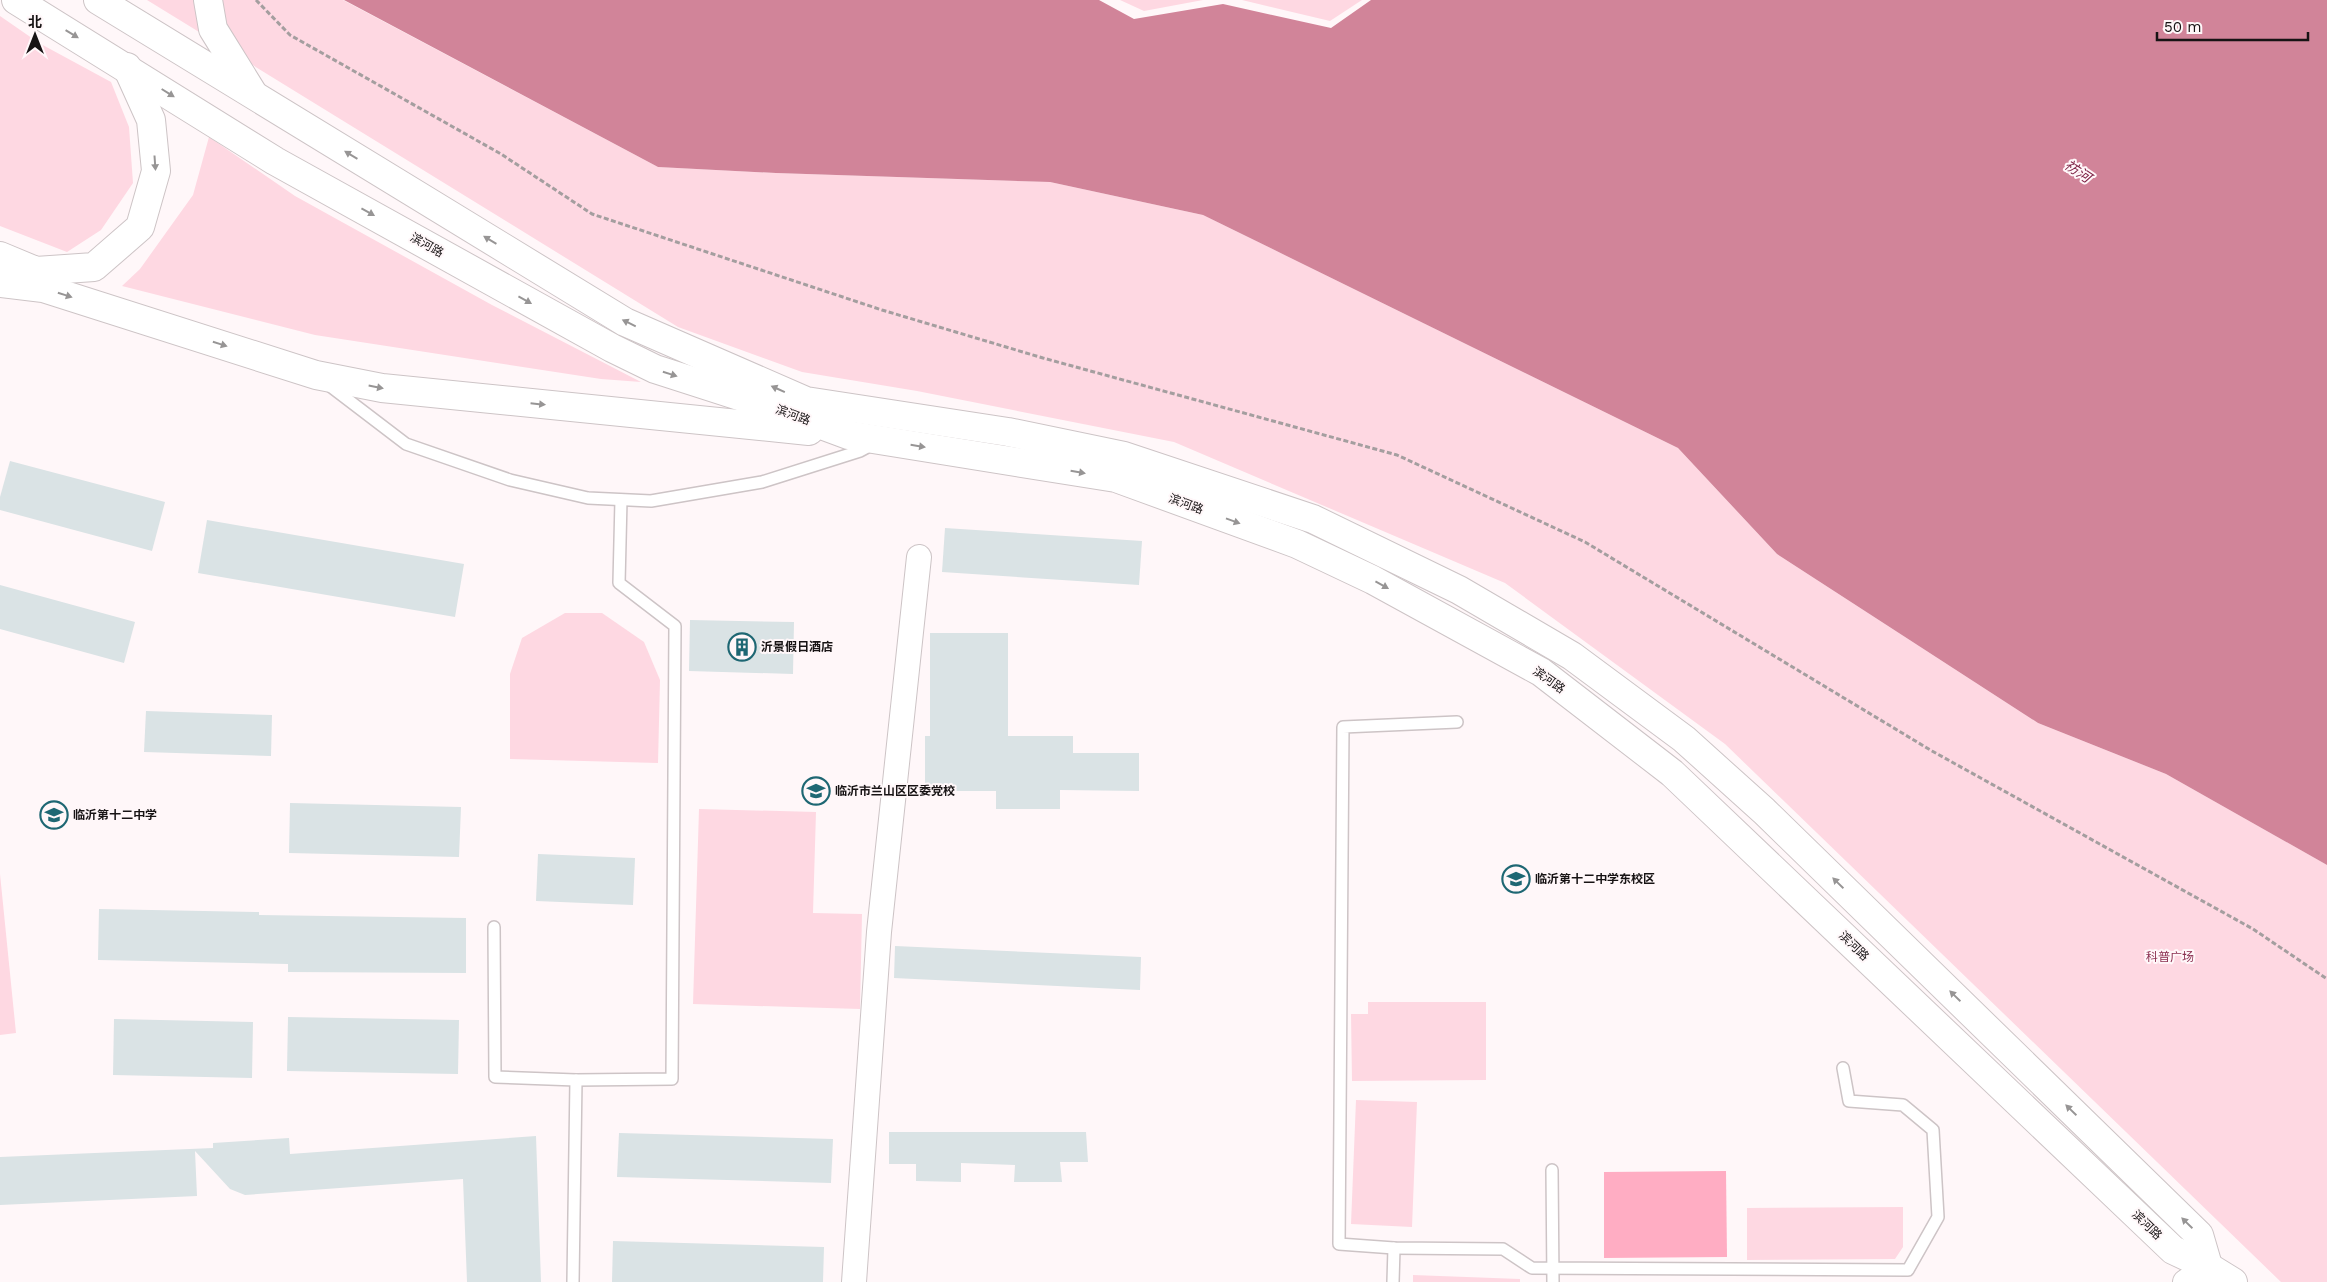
<svg xmlns="http://www.w3.org/2000/svg" width="2327" height="1282" font-family="'Work Sans','Noto Sans SC',sans-serif">
<rect width="100%" height="100%" fill="#fff7f9"/>
<g fill="#fed8e2">
<polygon points="147,0 343,0 658,167 776,173 1050,182 1203,215 1678,448 1777,554 2038,723 2166,774 2327,865 2327,1282 2281,1282 1725,744 1505,583 1174,442 917,391 802,372 678,327"/>
<polygon points="1120,0 1203,0 1144,11"/>
<polygon points="1242,0 1362,0 1330,21"/>
<polygon points="0,16 39,43 111,82 129,127 133,183 101,230 67,252 0,226"/>
<polygon points="209,137 295,196 492,305 641,382 601,379 315,335 122,286 140,269 193,195"/>
<polygon points="565,613 602,613 644,642 660,680 658,763 510,759 510,674 522,638"/>
<polygon points="699,809 816,812 813,913 862,914 860,1009 693,1004"/>
<polygon points="0,874 16,1033 0,1035"/>
<polygon points="1368,1002 1486,1002 1486,1080 1352,1081 1351,1014 1368,1014"/>
<polygon points="1356,1100 1417,1102 1412,1227 1351,1224"/>
<polygon points="1903,1207 1903,1247 1895,1259 1747,1260 1747,1208"/>
<polygon points="1413,1275 1520,1279 1520,1282 1413,1282"/>
</g>
<polygon fill="#ffadc3" points="1726,1171 1727,1257 1604,1258 1604,1172"/>
<polygon fill="#d18499" points="344,0 1099,0 1134,19 1223,4 1331,28 1371,0 2327,0 2327,865 2166,774 2038,723 1777,554 1678,448 1203,215 1050,182 776,173 658,167"/>
<g fill="#dae3e5">
<polygon points="10,461 165,502 152,551 0,510 0,497"/>
<polygon points="207,520 464,564 455,617 198,573"/>
<polygon points="945,528 1142,541 1139,585 942,572"/>
<polygon points="0,585 135,622 124,663 0,629"/>
<polygon points="690,620 794,622 793,674 689,671"/>
<polygon points="930,633 1008,633 1008,736 1073,736 1073,753 1139,753 1139,791 1060,790 1060,809 996,809 996,791 925,791 925,736 930,736"/>
<polygon points="146,711 272,715 271,756 144,752"/>
<polygon points="290,803 461,807 459,857 289,853"/>
<polygon points="538,854 635,858 633,905 536,901"/>
<polygon points="99,909 259,912 259,915 466,918 466,973 288,972 288,964 98,960"/>
<polygon points="895,946 1141,957 1140,990 894,978"/>
<polygon points="288,1017 459,1020 458,1074 287,1071"/>
<polygon points="114,1019 253,1022 252,1078 113,1075"/>
<polygon points="889,1132 1086,1132 1088,1162 1060,1162 1062,1182 1014,1182 1015,1165 961,1163 961,1182 916,1181 916,1164 889,1164"/>
<polygon points="619,1133 833,1139 831,1183 617,1177"/>
<polygon points="536,1136 541,1282 467,1282 463,1179 245,1195 230,1189 195,1151 197,1196 0,1205 0,1157 213,1148 213,1143 289,1138 290,1154"/>
<polygon points="613,1241 824,1247 823,1282 612,1282"/>
</g>
<g fill="none" stroke-linecap="round" stroke-linejoin="round">
<g stroke="#cdc4c6" stroke-width="14">
<g id="service">
<polyline points="330,386 406,444 510,480 588,498 651,501 762,482 860,451 873,444"/>
<polyline points="1457,722 1343,727 1339,1244 1394,1248 1503,1249 1532,1268 1908,1270 1938,1217 1933,1130 1903,1105 1849,1101 1843,1068"/>
<polyline points="494,927 495,1077 576,1080 672,1079 675,626 619,583 621,500"/>
<polyline points="1552,1170 1553,1282"/>
<polyline points="573,1282 576,1080"/>
<polyline points="1393,1282 1394,1248"/>
</g>
</g>
<g stroke="#cdc4c6" stroke-width="26">
<g id="minor">
<polyline points="854,1282 879,932 919,557"/>
<polyline points="2185,1282 2207,1266"/>
</g>
</g>
<g stroke="#cdc4c6" stroke-width="30">
<g id="primary">
<polyline points="16,0 275,161 612,348 655,369 770,406 848,435 1116,478 1297,544 1373,580 1541,672 1672,773 2173,1250 2207,1266 2233,1282"/>
<polyline points="98,0 625,322 806,401 1008,432 1124,456 1313,519 1459,590 1572,656 1684,739 1764,811 2199,1235 2211,1276"/>
<polyline points="208,0 213,29 252,92"/>
<polyline points="0,256 36,271 94,267 140,227 156,171 151,120 127,67"/>
<polyline points="0,283 43,288 316,375 382,388 809,431"/>
</g>
</g>
<polyline stroke="#a49e9f" stroke-width="3" stroke-dasharray="5 2.5" stroke-linecap="butt" points="256,0 290,35 501,154 592,214 882,310 1043,358 1397,455 1585,542 1932,751 2253,929 2327,979"/>
<use href="#service" stroke="#fff" stroke-width="11"/>
<use href="#minor" stroke="#fff" stroke-width="24"/>
<use href="#primary" stroke="#fff" stroke-width="28"/>
</g>
<defs><path id="oneway-solid" d="M-6-.8H1V-3.2L6.5 0L1 3.2V.8H-6Z" transform="scale(1.25)"/></defs>
<g fill="#979595">
<use href="#oneway-solid" transform="translate(72 34) rotate(31)"/>
<use href="#oneway-solid" transform="translate(168 93) rotate(32)"/>
<use href="#oneway-solid" transform="translate(351 155) rotate(-149)"/>
<use href="#oneway-solid" transform="translate(155 163) rotate(86)"/>
<use href="#oneway-solid" transform="translate(368 212) rotate(29)"/>
<use href="#oneway-solid" transform="translate(490 240) rotate(-149)"/>
<use href="#oneway-solid" transform="translate(65 295) rotate(18)"/>
<use href="#oneway-solid" transform="translate(525 300) rotate(29)"/>
<use href="#oneway-solid" transform="translate(629 323) rotate(-154)"/>
<use href="#oneway-solid" transform="translate(220 344) rotate(18)"/>
<use href="#oneway-solid" transform="translate(670 374) rotate(18)"/>
<use href="#oneway-solid" transform="translate(376 387) rotate(11)"/>
<use href="#oneway-solid" transform="translate(778 389) rotate(-156)"/>
<use href="#oneway-solid" transform="translate(538 404) rotate(6)"/>
<use href="#oneway-solid" transform="translate(918 446) rotate(9)"/>
<use href="#oneway-solid" transform="translate(1078 472) rotate(10)"/>
<use href="#oneway-solid" transform="translate(1233 521) rotate(20)"/>
<use href="#oneway-solid" transform="translate(1382 585) rotate(29)"/>
<use href="#oneway-solid" transform="translate(1838 883) rotate(-136)"/>
<use href="#oneway-solid" transform="translate(1955 996) rotate(-136)"/>
<use href="#oneway-solid" transform="translate(2071 1110) rotate(-136)"/>
<use href="#oneway-solid" transform="translate(2187 1223) rotate(-136)"/>
</g>
<defs>
<g id="building-ring" transform="scale(1.4375)"><circle r="9.5" fill="#fff7f9" stroke="#1e6773" stroke-width="1.5"/><path d="M-4-6H4V6H1V3H-1V6H-4ZM-2.5-4.3h1.7v1.8h-1.7ZM.8-4.3h1.7v1.8H.8ZM-2.5-1h1.7V.8h-1.7ZM.8-1h1.7V.8H.8Z" fill="#1e6773"/></g>
<g id="school-ring" transform="scale(1.4375)"><circle r="9.5" fill="#fff7f9" stroke="#1e6773" stroke-width="1.5"/><path d="M0-5L7-2L0 1L-7-2ZM-4 1L0 2.5L4 1V4Q0 6-4 4Z" fill="#1e6773"/></g>
</defs>
<g fill-rule="evenodd">
<use href="#building-ring" x="742" y="647"/>
<use href="#school-ring" x="816" y="791"/>
<use href="#school-ring" x="54" y="815"/>
<use href="#school-ring" x="1516" y="879"/>
</g>
<g text-anchor="middle" dominant-baseline="central" stroke-width="4" stroke-linejoin="round" paint-order="stroke">
<g font-size="12" fill="#171314" stroke="#fff7f9">
<text transform="translate(427 245) rotate(29)">滨河路</text>
<text transform="translate(793 415) rotate(20)">滨河路</text>
<text transform="translate(1186 504) rotate(20)">滨河路</text>
<text transform="translate(1549 680) rotate(35)">滨河路</text>
<text transform="translate(1854 946) rotate(44)">滨河路</text>
<text transform="translate(2147 1225) rotate(44)">滨河路</text>
</g>
<g font-size="12" font-weight="bold" fill="#171314" stroke="#fff7f9" text-anchor="start">
<text x="761" y="647">沂景假日酒店</text>
<text x="835" y="791">临沂市兰山区区委党校</text>
<text x="73" y="815">临沂第十二中学</text>
<text x="1535" y="879">临沂第十二中学东校区</text>
</g>
<g font-size="12" fill="#8a2e4f" stroke="#fff7f9">
<text x="2170" y="957">科普广场</text>
</g>
<g font-size="14" font-style="italic" fill="#7e2245" stroke="#fff7f9">
<text transform="translate(2078 171) rotate(34)">祊河</text>
</g>
</g>
<g transform="translate(35 35)" stroke="#fff7f9" stroke-width="4" paint-order="stroke">
<path d="M0-4L9 19L0 12L-9 19Z" fill="#171314"/>
<text y="-8" font-size="14" font-weight="bold" text-anchor="middle" fill="#171314">北</text>
</g>
<path d="M2157 32v8h151v-8" fill="none" stroke="#171314" stroke-width="2.5"/>
<text x="2164" y="32" font-size="15" fill="#171314" stroke="#fff7f9" stroke-width="4" paint-order="stroke">50 m</text>
</svg>
